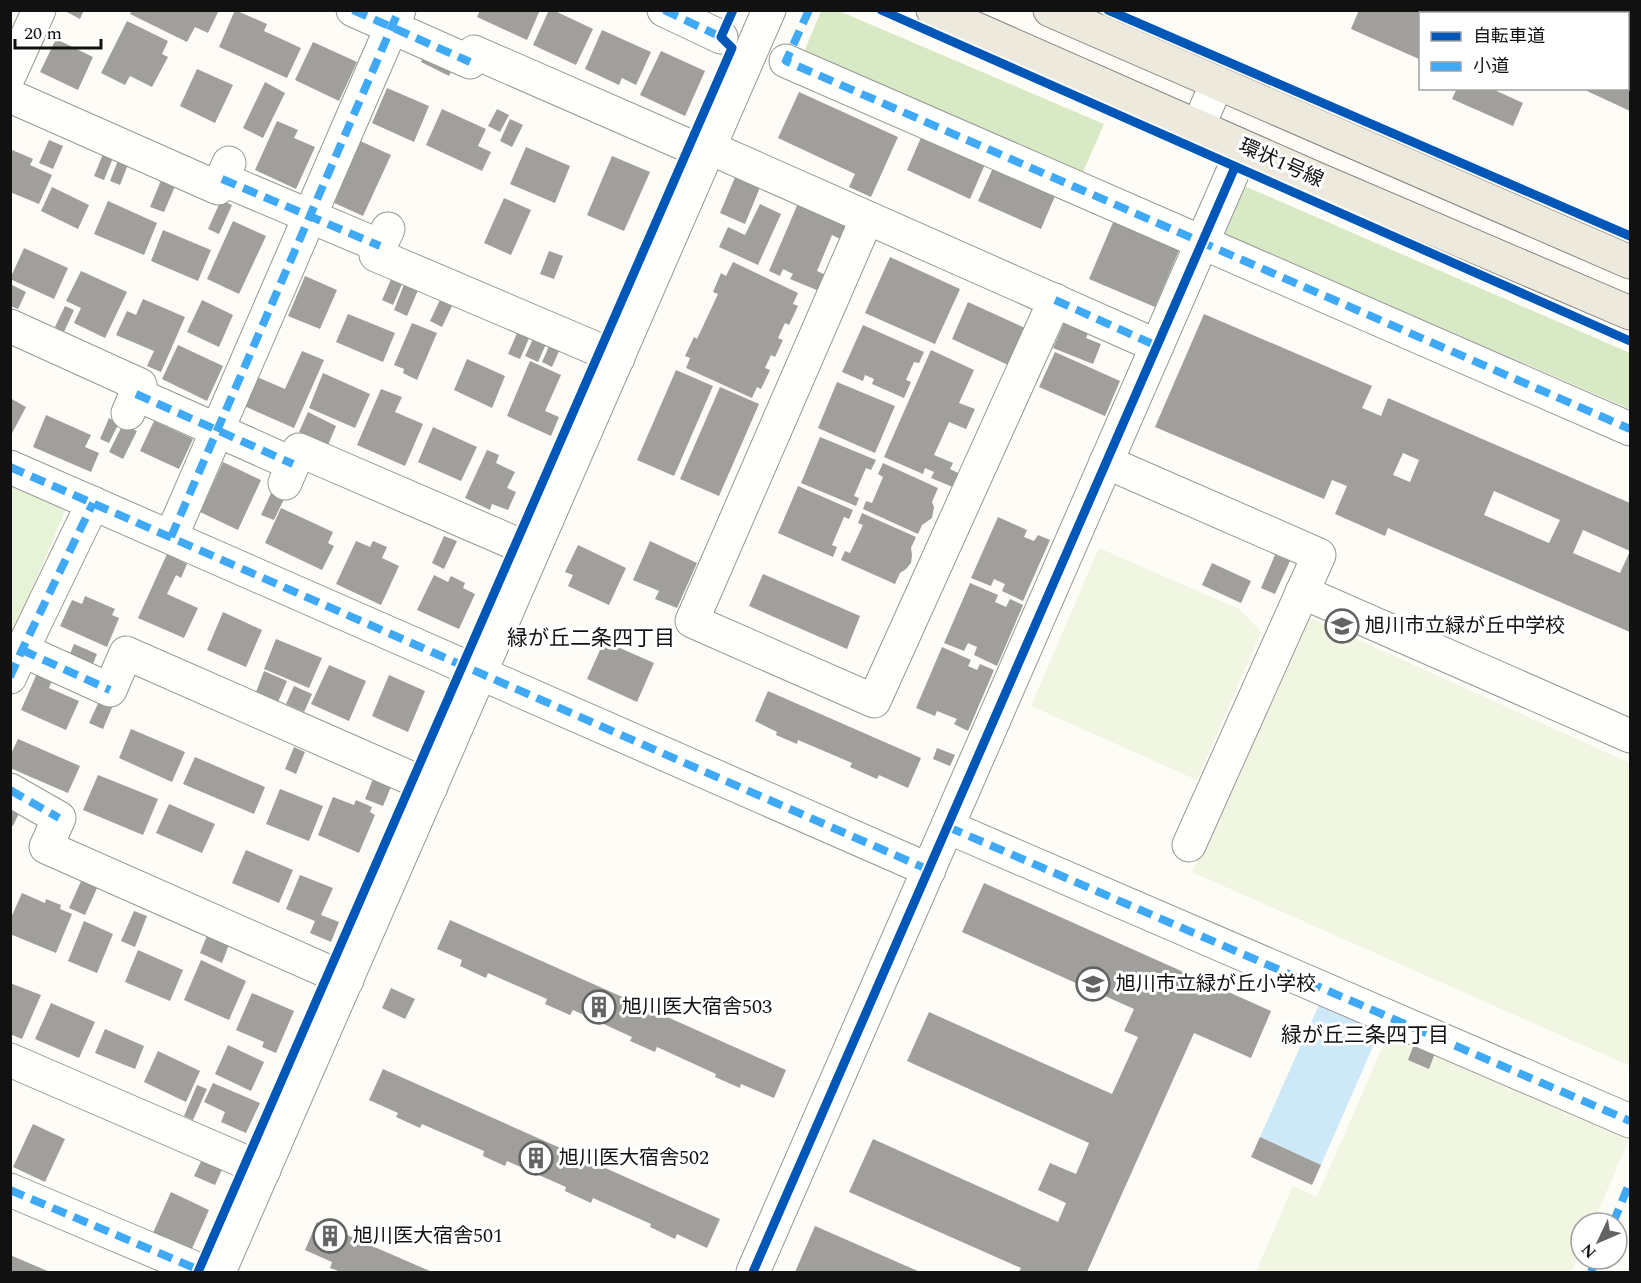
<svg xmlns="http://www.w3.org/2000/svg" width="1641" height="1283" font-family="Spectral,'Noto Sans JP',serif">
<rect width="100%" height="100%" fill="#fdfcf7"/>
<polygon fill="#e7f3d7" points="11,485 66,509 11,638"/>
<g fill="#d8eac5">
<polygon points="821,11 839,11 1104,124 1083,172 804,52"/>
<polygon points="1242,185 1630,353 1630,409 1222,233"/>
</g>
<g fill="#f0f6e1">
<polygon points="1099,548 1239,609 1261,632 1197,780 1031,706"/>
<polygon points="1306,616 1630,763 1630,1066 1192,872"/>
<polygon points="1391,1028 1630,1137 1593,1223 1581,1223 1581,1250 1571,1272 1256,1272 1293,1186 1317,1197"/>
</g>
<polygon fill="#cde8f7" points="1321,1000 1382,1026 1321,1165 1260,1137"/>
<g fill="#a19f9c" fill-rule="evenodd">
<polygon points="63,10 84,10 80,19"/>
<polygon points="132,10 219,10 208,33 195,27 187,42 130,14"/>
<polygon points="235,10 267,24 264,31 301,48 287,78 219,47"/>
<polygon points="480,10 540,10 527,40 477,17"/>
<polygon points="549,10 553,10 593,29 576,65 533,45"/>
<polygon points="1359,10 1440,10 1439,14 1420,14 1420,54 1419,59 1351,29"/>
<polygon points="1622,10 1630,10 1630,111 1587,91 1588,88 1628,88 1628,14 1620,14"/>
<polygon points="127,21 168,41 162,54 168,57 152,87 130,76 125,85 101,73"/>
<polygon points="602,30 651,52 636,85 622,78 619,85 585,69"/>
<polygon points="56,39 93,57 78,90 40,72"/>
<polygon points="313,42 357,62 339,101 295,80"/>
<polygon points="427,51 454,65 449,76 421,62"/>
<polygon points="661,51 705,71 685,116 640,95"/>
<polygon points="197,69 233,85 215,123 180,106"/>
<polygon points="265,82 285,93 263,138 243,128"/>
<polygon points="387,88 429,106 414,142 372,123"/>
<polygon points="1457,88 1490,88 1523,103 1513,126 1452,99"/>
<polygon points="799,92 898,137 871,197 849,187 855,174 778,138"/>
<polygon points="442,109 486,129 478,146 491,152 482,171 426,145"/>
<polygon points="497,109 509,115 500,132 488,126"/>
<polygon points="510,119 523,125 512,147 500,141"/>
<polygon points="277,121 298,130 294,138 315,147 296,189 255,170"/>
<polygon points="923,133 986,162 970,199 907,170"/>
<polygon points="49,140 63,146 53,169 39,163"/>
<polygon points="358,140 391,155 363,216 330,201"/>
<polygon points="526,147 570,166 555,203 510,184"/>
<polygon points="10,149 33,159 30,165 52,175 39,204 10,192"/>
<polygon points="103,154 113,158 104,180 94,176"/>
<polygon points="612,156 650,172 624,231 587,215"/>
<polygon points="119,158 129,162 120,185 110,181"/>
<polygon points="993,168 1055,196 1041,229 978,201"/>
<polygon points="736,175 761,185 745,224 720,213"/>
<polygon points="162,178 176,184 164,212 150,207"/>
<polygon points="52,187 89,205 78,229 41,211"/>
<polygon points="504,198 531,210 511,255 484,243"/>
<polygon points="221,200 232,205 219,234 208,229"/>
<polygon points="108,201 157,223 144,255 94,234"/>
<polygon points="799,201 847,222 840,239 832,235 817,271 826,275 819,291 790,279 793,274 783,269 780,276 769,271"/>
<polygon points="760,204 781,214 758,265 719,247 728,227 745,235"/>
<polygon points="1114,220 1180,248 1155,307 1089,279"/>
<polygon points="233,221 266,236 239,294 207,279"/>
<polygon points="163,230 211,250 198,281 151,261"/>
<polygon points="24,248 68,268 54,299 10,279"/>
<polygon points="549,251 563,256 554,279 540,274"/>
<polygon points="890,257 960,289 935,344 865,313"/>
<polygon points="733,262 798,293 793,304 798,306 789,325 785,323 778,338 783,340 775,357 771,355 765,368 770,370 761,389 757,387 752,398 686,368 690,358 685,356 694,337 697,339 718,294 713,292 721,273 726,276"/>
<polygon points="81,271 127,292 105,338 74,323 81,308 66,301"/>
<polygon points="305,276 337,290 320,329 288,316"/>
<polygon points="392,277 403,282 393,305 382,300"/>
<polygon points="405,282 419,288 407,316 394,310"/>
<polygon points="10,284 26,292 18,309 10,306"/>
<polygon points="143,299 185,317 161,372 147,366 154,351 116,335 127,311 136,315"/>
<polygon points="202,300 233,315 219,347 187,332"/>
<polygon points="440,300 452,306 442,327 430,321"/>
<polygon points="968,302 1025,328 1008,365 952,339"/>
<polygon points="65,306 74,310 64,332 55,327"/>
<polygon points="348,314 395,333 383,362 336,342"/>
<path d="M1204,314L1372,386L1362,408L1381,416L1388,398L1630,503V632L1388,528L1385,536L1335,514L1347,486L1332,480L1324,499L1155,427ZM1403,453L1419,460L1410,482L1393,475ZM1494,491L1560,520L1549,543L1484,515ZM1583,530L1630,551L1620,573L1573,553Z"/>
<polygon points="1067,316 1091,326 1086,338 1101,344 1093,364 1053,348"/>
<polygon points="412,323 437,333 417,380 403,373 404,369 394,365"/>
<polygon points="863,325 924,352 919,363 914,362 906,380 911,382 904,398 872,384 874,379 865,375 863,381 842,372"/>
<polygon points="518,331 530,336 520,359 508,354"/>
<polygon points="534,337 547,342 538,362 525,356"/>
<polygon points="550,344 560,349 552,367 542,362"/>
<polygon points="178,345 223,366 207,401 162,379"/>
<polygon points="931,350 974,370 959,403 975,409 966,429 949,422 934,455 953,463 950,469 966,477 960,490 931,478 934,472 925,468 923,474 884,457"/>
<polygon points="302,351 324,360 294,428 244,406 257,377 285,389"/>
<polygon points="1055,352 1120,381 1105,416 1039,387"/>
<polygon points="467,359 505,376 492,408 454,390"/>
<polygon points="530,361 561,375 545,411 559,417 551,436 507,416"/>
<polygon points="676,370 713,386 674,476 637,460"/>
<polygon points="323,373 370,394 355,428 309,408"/>
<polygon points="837,382 895,406 875,453 818,428"/>
<polygon points="720,387 759,404 719,496 680,479"/>
<polygon points="381,389 402,397 395,412 423,424 405,466 357,445"/>
<polygon points="10,398 26,407 10,437"/>
<polygon points="308,412 336,426 328,445 299,432"/>
<polygon points="46,415 91,435 85,447 99,453 91,472 33,447"/>
<polygon points="109,418 119,423 109,443 100,439"/>
<polygon points="154,421 193,439 179,469 140,451"/>
<polygon points="123,424 137,431 123,459 109,452"/>
<polygon points="433,427 477,447 461,481 418,462"/>
<polygon points="820,437 876,460 871,470 866,468 854,496 859,498 856,506 801,483"/>
<polygon points="487,450 499,455 496,463 515,472 507,488 516,492 508,510 492,504 490,510 465,498"/>
<polygon points="223,462 261,480 238,530 200,512"/>
<polygon points="883,463 938,488 932,502 934,507 932,518 922,525 918,534 863,509 866,501 872,503 883,477 878,474"/>
<polygon points="798,486 853,510 849,519 844,517 832,545 837,547 833,557 778,533"/>
<polygon points="272,491 285,497 274,520 261,515"/>
<polygon points="281,508 333,532 328,543 334,546 322,570 265,543"/>
<polygon points="862,513 916,537 911,548 912,555 911,563 906,569 900,573 895,584 841,560 845,551 850,553 863,525 858,523"/>
<polygon points="998,517 1027,530 1024,537 1034,541 1038,535 1050,540 1023,601 1002,591 1005,584 994,579 991,586 971,578"/>
<polygon points="444,536 457,541 444,569 432,563"/>
<polygon points="356,541 370,547 373,541 387,547 382,558 399,566 381,605 336,584"/>
<polygon points="650,541 697,563 677,608 655,599 659,591 633,580"/>
<polygon points="578,545 626,568 609,605 568,586 573,575 565,572"/>
<polygon points="167,554 187,564 181,578 176,575 167,594 198,608 184,638 138,618"/>
<polygon points="1275,555 1290,561 1275,594 1261,588"/>
<polygon points="1212,563 1251,581 1241,603 1202,585"/>
<polygon points="763,574 860,616 847,649 749,606"/>
<polygon points="434,575 448,582 451,576 465,583 463,588 475,594 459,629 417,610"/>
<polygon points="970,583 998,595 995,602 1006,607 1010,599 1023,605 997,666 974,655 977,647 968,643 964,651 944,643"/>
<polygon points="85,596 115,609 112,615 119,618 107,647 60,626 72,600 82,604"/>
<polygon points="223,612 262,630 246,667 207,650"/>
<polygon points="276,639 322,658 309,688 264,669"/>
<polygon points="604,641 654,663 637,702 587,679"/>
<polygon points="74,644 97,654 93,664 70,654"/>
<polygon points="942,647 971,660 968,666 977,670 980,664 994,670 968,731 954,724 957,719 937,711 935,716 916,708"/>
<polygon points="329,665 366,681 349,721 311,704"/>
<polygon points="38,671 53,678 49,688 79,701 66,730 21,710"/>
<polygon points="264,671 287,681 278,702 256,692"/>
<polygon points="389,675 425,691 408,732 372,716"/>
<polygon points="294,686 312,694 304,712 286,704"/>
<polygon points="768,691 921,758 908,788 879,775 877,779 850,767 852,763 798,740 797,744 776,735 777,732 755,721"/>
<polygon points="101,697 114,703 103,729 89,723"/>
<polygon points="131,729 185,752 172,782 119,758"/>
<polygon points="18,739 80,766 68,793 10,768 10,756"/>
<polygon points="294,747 305,752 296,774 285,769"/>
<polygon points="937,748 955,755 950,766 933,759"/>
<polygon points="195,757 265,787 254,814 183,784"/>
<polygon points="375,774 393,782 383,806 365,799"/>
<polygon points="98,775 158,799 143,835 83,810"/>
<polygon points="280,789 323,806 309,841 266,824"/>
<polygon points="333,797 354,805 356,800 372,807 370,812 375,815 359,853 318,835"/>
<polygon points="169,804 215,824 202,853 156,833"/>
<polygon points="10,807 20,811 13,826 10,825"/>
<polygon points="246,850 293,870 279,903 232,883"/>
<polygon points="300,875 333,888 321,915 339,922 331,942 310,933 315,921 286,909"/>
<polygon points="82,879 98,886 85,915 69,908"/>
<polygon points="984,883 1271,1011 1251,1058 1194,1033 1087,1272 1019,1272 1021,1268 849,1192 873,1139 1058,1222 1066,1203 1038,1190 1050,1163 1076,1174 1089,1143 907,1061 929,1012 1112,1094 1138,1037 1124,1031 1134,1009 962,932"/>
<polygon points="22,893 45,903 46,899 61,905 60,909 72,914 56,953 10,934 10,920"/>
<polygon points="134,911 147,916 135,947 121,941"/>
<polygon points="450,920 786,1070 774,1098 741,1084 740,1088 715,1077 716,1074 657,1047 655,1052 630,1041 632,1037 573,1010 570,1015 545,1004 547,999 488,973 486,978 460,966 462,960 437,949"/>
<polygon points="84,921 113,934 97,973 68,961"/>
<polygon points="208,933 230,942 222,963 200,953"/>
<polygon points="138,950 183,970 170,1001 125,982"/>
<polygon points="201,960 246,981 229,1020 184,1000"/>
<polygon points="10,983 41,995 22,1039 10,1034"/>
<polygon points="391,988 415,999 405,1019 382,1008"/>
<polygon points="252,993 294,1011 276,1053 262,1047 264,1042 236,1030"/>
<polygon points="51,1003 95,1022 79,1058 35,1039"/>
<polygon points="105,1029 144,1046 135,1069 95,1053"/>
<polygon points="1414,1044 1435,1053 1429,1069 1408,1060"/>
<polygon points="228,1045 264,1062 251,1091 215,1074"/>
<polygon points="158,1051 200,1071 186,1102 144,1082"/>
<polygon points="383,1069 720,1219 707,1248 677,1234 675,1239 650,1227 651,1224 593,1198 591,1203 565,1191 566,1187 507,1161 505,1166 483,1156 484,1151 422,1124 420,1128 396,1117 398,1113 369,1100"/>
<polygon points="213,1083 260,1103 246,1133 221,1122 225,1112 204,1102"/>
<polygon points="197,1085 207,1089 193,1120 184,1116"/>
<polygon points="33,1124 65,1139 45,1182 13,1167"/>
<polygon points="1260,1137 1321,1165 1312,1185 1251,1157"/>
<polygon points="204,1155 224,1165 215,1185 194,1176"/>
<polygon points="171,1192 209,1210 191,1251 153,1233"/>
<polygon points="317,1222 432,1272 341,1272 330,1268 332,1262 305,1250"/>
<polygon points="815,1226 920,1272 795,1272"/>
<polygon points="10,1255 50,1272 10,1272"/>
</g>
<g fill="none" stroke-linecap="round" stroke-linejoin="round">
<g stroke="#979795" stroke-width="35">
<g id="minor">
<polyline points="353,10 470,62 474,52 689,146 710,148 1157,346"/>
<polyline points="664,10 721,37"/>
<polyline points="786,61 1630,429"/>
<polyline points="10,74 39,10"/>
<polyline points="10,96 218,188 229,163"/>
<polyline points="1198,127 1217,83"/>
<polyline points="222,179 380,246"/>
<polyline points="867,218 692,621 874,701 1055,300"/>
<polyline points="388,229 376,255 618,358"/>
<polyline points="10,326 140,385 128,413"/>
<polyline points="136,394 293,464"/>
<polyline points="1106,462 1319,555 1189,845"/>
<polyline points="10,467 929,870"/>
<polyline points="285,483 299,450 533,551"/>
<polyline points="171,537 399,10"/>
<polyline points="1302,592 1630,736"/>
<polyline points="22,650 110,690 126,653 431,787"/>
<polyline points="10,677 22,650 93,503"/>
<polyline points="10,790 59,818 46,847 347,980"/>
<polyline points="948,827 1630,1121"/>
<polyline points="10,1060 264,1170"/>
<polyline points="10,1190 204,1272"/>
<polyline points="219,1272 769,10"/>
<polyline points="753,1272 1235,167"/>
</g>
</g>
<g stroke="#858482" stroke-width="35">
<g id="major">
<polyline points="933,10 1317,179 1630,313"/>
<polyline points="1050,10 1630,262"/>
</g>
</g>
<use href="#minor" stroke="#fffffe" stroke-width="33"/>
<use href="#major" stroke="#ede9dc" stroke-width="33"/>
<g stroke="#3fa9f5" stroke-width="8" stroke-dasharray="15 8" stroke-linecap="butt">
<polyline points="353,10 470,62"/>
<polyline points="664,10 721,37"/>
<polyline points="809,10 786,61 1630,429"/>
<polyline points="222,179 380,246"/>
<polyline points="1055,300 1157,346"/>
<polyline points="136,394 293,464"/>
<polyline points="10,467 929,870"/>
<polyline points="171,537 399,10"/>
<polyline points="22,650 110,690"/>
<polyline points="10,677 22,650 93,503"/>
<polyline points="10,790 59,818"/>
<polyline points="948,827 1630,1121"/>
<polyline points="10,1190 204,1272"/>
<polyline points="1613,1223 1630,1182"/>
<polyline points="1591,1272 1597,1259"/>
</g>
<g stroke="#fff" stroke-width="13">
<g id="cycleway">
<polyline points="881,10 1630,341"/>
<polyline points="1108,10 1630,236"/>
<polyline points="198,1272 732,48 721,37 733,10"/>
<polyline points="753,1272 1235,167"/>
</g>
</g>
<use href="#cycleway" stroke="#0057b8" stroke-width="9"/>
</g>
<defs>
<g id="school-ring" transform="scale(1.725)"><circle r="9.5" fill="#fff" stroke="#646362" stroke-width="1.5"/><path d="M0-5L7-2L0 1L-7-2ZM-4 1L0 2.5L4 1V4Q0 6-4 4Z" fill="#646362"/></g>
<g id="building-ring" transform="scale(1.725)"><circle r="9.5" fill="#fff" stroke="#646362" stroke-width="1.5"/><path d="M-4-6H4V6H1V3H-1V6H-4ZM-2.5-4.3h1.7v1.8h-1.7ZM.8-4.3h1.7v1.8H.8ZM-2.5-1h1.7V.8h-1.7ZM.8-1h1.7V.8H.8Z" fill="#646362"/></g>
</defs>
<g fill-rule="evenodd">
<use href="#school-ring" x="1342" y="626"/>
<use href="#school-ring" x="1093" y="984"/>
<use href="#building-ring" x="599" y="1007"/>
<use href="#building-ring" x="536" y="1158"/>
<use href="#building-ring" x="330" y="1236"/>
</g>
<g text-anchor="middle" dominant-baseline="central" stroke-width="6" stroke-linejoin="round" paint-order="stroke">
<g font-size="20" fill="#111" stroke="#fff">
<text transform="translate(1281 163) rotate(24)">環状1号線</text>
</g>
<g font-size="20" fill="#111" stroke="#fff" text-anchor="start">
<text x="1365" y="626">旭川市立緑が丘中学校</text>
<text x="1116" y="984">旭川市立緑が丘小学校</text>
<text x="622" y="1007">旭川医大宿舎503</text>
<text x="559" y="1158">旭川医大宿舎502</text>
<text x="353" y="1236">旭川医大宿舎501</text>
</g>
<g font-size="21" fill="#111" stroke="#fff">
<text x="591" y="639">緑が丘二条四丁目</text>
<text x="1365" y="1036">緑が丘三条四丁目</text>
</g>
</g>
<rect width="1641" height="1283" fill="none" stroke="#111111" stroke-width="24"/>
<rect x="1419" y="12" width="210" height="78" fill="#ffffff" stroke="#a0a0a0" stroke-width="1.5"/>
<rect x="1431" y="32" width="30" height="9" fill="#0057b8" stroke="#a0a0a0" stroke-width="1.5"/>
<text x="1473" y="42" font-size="18" fill="#111111">自転車道</text>
<rect x="1431" y="62" width="30" height="9" fill="#3fa9f5" stroke="#a0a0a0" stroke-width="1.5"/>
<text x="1473" y="72" font-size="18" fill="#111111">小道</text>
<g transform="translate(1599 1241) rotate(226)"><circle r="28" fill="#ffffff" stroke="#a0a0a0" stroke-width="1.5"/>
<path d="M0-4.5L10 22L0 15L-10 22Z" fill="#646362"/>
<text y="-9" font-size="16" font-weight="bold" text-anchor="middle" fill="#111111">N</text>
</g>
<path d="M15 39v9h86v-9" fill="none" stroke="#111111" stroke-width="3"/>
<text x="24" y="39" font-size="18" fill="#111111" stroke="#ffffff" stroke-width="4.5" paint-order="stroke">20 m</text>
</svg>
